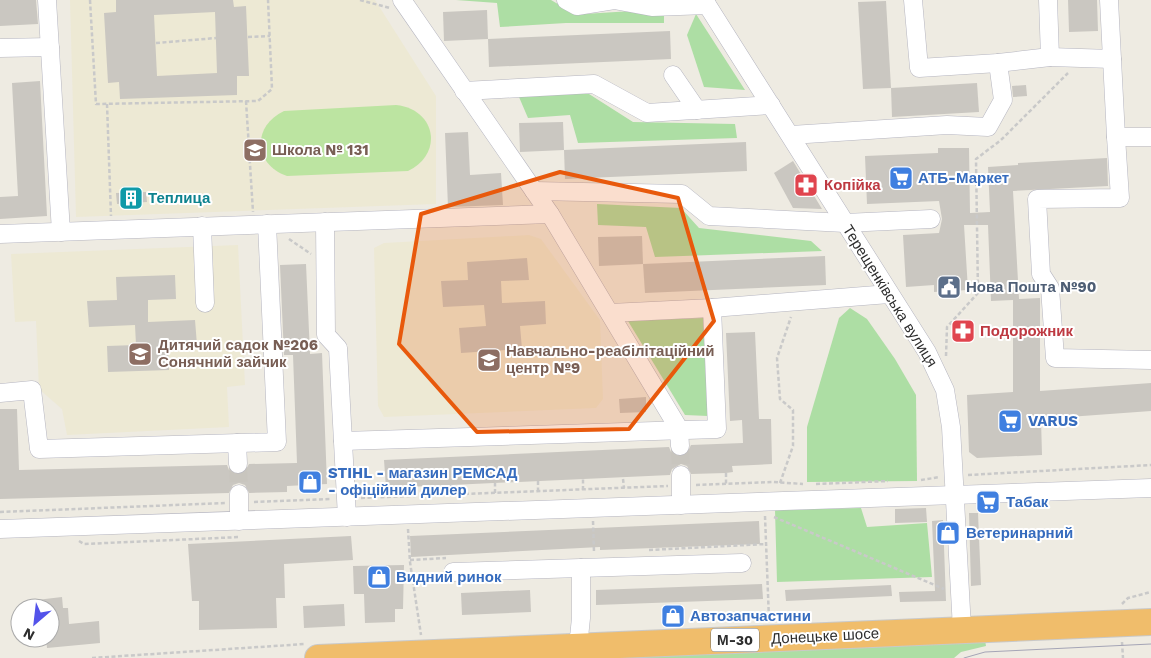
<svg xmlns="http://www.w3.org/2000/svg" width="1151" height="658" font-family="'Work Sans',sans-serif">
<rect width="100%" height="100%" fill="#eeebe2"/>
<g fill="#ede9d4">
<polygon points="70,0 375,0 436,96 436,204 76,217"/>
<polygon points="529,235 541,239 600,320 603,399 596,408 384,417 378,406 374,248 384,243"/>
<polygon points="238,245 245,385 227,387 229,427 67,435 62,409 39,389 36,321 15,322 11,254"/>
</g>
<g fill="#addea4">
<polygon points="456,0 551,0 568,10 584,14 664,9 664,23 566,23 500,27 497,3"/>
<polygon points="696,14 745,90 704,87 687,35"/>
<polygon points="568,93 589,94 633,122 735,124 737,138 578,143 570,115 528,118 519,97"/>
<polygon points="597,204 681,208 699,228 811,241 822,251 655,257 646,227 598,225"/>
<polygon points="850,308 867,319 895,359 916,395 917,481 807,482 807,427 839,318"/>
<polygon points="703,318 708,416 685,415 628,321"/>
<polygon points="861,508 867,527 927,523 932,577 777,582 775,510"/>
<polygon points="985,640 986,646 961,652 954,658 604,658"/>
</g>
<path fill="#bce4a1" d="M396,105C436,109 444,154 408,171L287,176C253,164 252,126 284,111Z"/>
<g fill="#cac7c1" fill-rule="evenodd">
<polygon points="0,0 36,0 38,24 0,26"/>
<path d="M116,0H233L234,7L246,6L249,76H237V95L120,99L119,82L108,83L104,13L116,12ZM215,12L217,73L157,76L154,15Z"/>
<polygon points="1068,0 1097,0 1098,31 1069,32"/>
<polygon points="886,1 891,88 863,89 858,2"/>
<polygon points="487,10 488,39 444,41 443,12"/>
<polygon points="670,31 671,59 489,67 488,39"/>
<polygon points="40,81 47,216 0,219 0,197 18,196 12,83"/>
<polygon points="977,83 979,112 892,117 891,88"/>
<polygon points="1026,85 1027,96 1013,97 1012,86"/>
<polygon points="563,122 564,150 520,152 519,123"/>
<polygon points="468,132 470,175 501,173 503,205 448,207 445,133"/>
<polygon points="746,142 747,171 565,179 564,150"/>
<polygon points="938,148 969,148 970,213 990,212 988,167 1018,165 1018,163 1107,158 1108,186 1013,191 1019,299 1040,298 1040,391 1151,383 1151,411 1041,419 1042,455 977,458 969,452 967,395 1013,392 1013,300 991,301 988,225 964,225 968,290 934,292 934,285 906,287 903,235 939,233 942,219 939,201 867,204 865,156 938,153"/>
<polygon points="793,161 822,209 793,208 774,173"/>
<polygon points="146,192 147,202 117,204 116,193"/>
<polygon points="642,236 643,264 599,266 598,237"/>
<polygon points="825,256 826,285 645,293 643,264"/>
<polygon points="527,258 529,280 501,281 502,303 545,301 546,324 520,326 522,349 461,353 459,328 486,326 484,305 443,307 441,281 468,280 467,262"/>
<polygon points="306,264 310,354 322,353 327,484 287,486 287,492 249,493 245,485 239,483 233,485 229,493 0,499 0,409 17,409 19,470 227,465 229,470 238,475 244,473 249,464 297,463 293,355 284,355 280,265"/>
<polygon points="175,275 176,299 148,300 148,322 195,320 197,345 168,346 169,370 108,372 107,346 136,345 135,325 89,327 87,301 117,300 116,277"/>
<polygon points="755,332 759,419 771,419 772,464 732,466 733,472 726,473 691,474 687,466 681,464 672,469 670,475 386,488 384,460 669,447 671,452 680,457 686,455 691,445 743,443 742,420 730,421 726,333"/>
<polygon points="646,397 646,412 620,413 619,399"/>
<polygon points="926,508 927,522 895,523 895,509"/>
<polygon points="969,513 978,513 981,585 971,586"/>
<polygon points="943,520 946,601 900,602 899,592 935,591 932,521"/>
<polygon points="759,521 760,544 600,550 600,547 411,557 410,536"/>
<polygon points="351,536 353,560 284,564 285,598 276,598 277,628 199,630 199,601 192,601 188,544"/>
<polygon points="404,565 403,609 395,609 395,622 365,623 364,594 354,594 353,566"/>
<polygon points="762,584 763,599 596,605 596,590"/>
<polygon points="891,585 892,596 786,601 785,590"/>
<polygon points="530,590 531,612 462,615 461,593"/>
<polygon points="62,597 63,608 68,608 69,624 99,621 100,643 47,648 46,638 50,638 50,608 28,608 28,601"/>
<polygon points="344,604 345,626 304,628 303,606"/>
</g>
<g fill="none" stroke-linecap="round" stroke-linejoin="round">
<g stroke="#c8c5be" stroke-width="18" stroke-dasharray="18 9" stroke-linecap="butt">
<polyline points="680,446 681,475"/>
<polyline points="238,464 239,494"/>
</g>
<g stroke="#b5b5c0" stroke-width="19">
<g id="minor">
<polyline points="47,0 61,232"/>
<polyline points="402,0 550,214 679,429 680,446"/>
<polyline points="566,0 577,6 614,0 652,7 707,5"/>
<polyline points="704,0 927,352 945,390 951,427 962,629"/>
<polyline points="913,0 919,68 998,63 1050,57 1048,0"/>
<polyline points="0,48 50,47"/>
<polyline points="1050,57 1112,59 1109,0"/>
<polyline points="1112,59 1116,137 1151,137"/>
<polyline points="673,75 697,110"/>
<polyline points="464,91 594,84 647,113 771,105"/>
<polyline points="791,135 947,125 988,127 1003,100 998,63"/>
<polyline points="1116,137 1120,198 1037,199 1041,274 1050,288 1055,358 1151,360"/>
<polyline points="534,191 682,194 709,216 845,223 931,219"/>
<polyline points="325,222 326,335 338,348 347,517"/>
<polyline points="202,226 205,303"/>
<polyline points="0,234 550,214"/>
<polyline points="610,313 712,308 889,294"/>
<polyline points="0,393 32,390 39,449 277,442 267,224"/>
<polyline points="343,441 717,429 712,308"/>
<polyline points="237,443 238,464"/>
<polyline points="681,475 681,505"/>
<polyline points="239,494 239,521"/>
<polyline points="0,529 1151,488"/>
<polyline points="453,572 742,563"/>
<polyline points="578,647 581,618 581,568"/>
</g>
</g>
<g stroke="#c9c9c9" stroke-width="28">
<polyline id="highway" points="318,658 1151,622"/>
</g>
<g stroke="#c9c9c9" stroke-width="2.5" stroke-dasharray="4 2.5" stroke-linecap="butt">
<polyline points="90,0 96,104 258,101 272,89 268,0"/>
<polyline points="360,0 390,8"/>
<polyline points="248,37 270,36"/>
<polyline points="156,43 216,38"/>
<polyline points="246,101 253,212"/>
<polyline points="107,104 111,216"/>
<polyline points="289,239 311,254"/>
<polyline points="946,356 947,327 978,293 976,159 1001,140 1068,73"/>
<polyline points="726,473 726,484"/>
<polyline points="968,475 1151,465"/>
<polyline points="623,479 624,488"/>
<polyline points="921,480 940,477"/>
<polyline points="538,481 538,491"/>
<polyline points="780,483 793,446 793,410 780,399 777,358 791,317"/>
<polyline points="451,484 452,495"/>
<polyline points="816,484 888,481"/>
<polyline points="696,485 773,482 803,484"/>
<polyline points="409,486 409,496"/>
<polyline points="583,490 583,479"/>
<polyline points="495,493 495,483"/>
<polyline points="361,498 668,486"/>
<polyline points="254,502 331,499"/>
<polyline points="0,512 226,503"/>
<polyline points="765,516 769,620"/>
<polyline points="774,517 944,589"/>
<polyline points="593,521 594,552"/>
<polyline points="408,529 410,562 421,635"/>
<polyline points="79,541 84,544 240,537"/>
<polyline points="649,550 766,544"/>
<polyline points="410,560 446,558"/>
<polyline points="1122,604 1128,598 1151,592"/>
<polyline points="1122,642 1123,658"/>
<polyline points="92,658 305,644"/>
</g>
<use href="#minor" stroke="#fff" stroke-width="18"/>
<use href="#highway" stroke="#f0bd6b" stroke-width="26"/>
<polyline stroke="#a5a5b6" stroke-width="1" points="964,658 985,652 1151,644"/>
</g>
<path fill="#e8590c" fill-opacity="0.2" stroke="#e8590c" stroke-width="4" stroke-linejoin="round" d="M560,172L678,198L714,321L629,429L477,432L399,344L421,214Z"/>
<defs>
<g id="school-square" transform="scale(1.25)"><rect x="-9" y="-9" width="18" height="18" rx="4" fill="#8d6e63" stroke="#fff"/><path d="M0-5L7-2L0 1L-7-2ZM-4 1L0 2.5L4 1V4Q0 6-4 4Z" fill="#fff"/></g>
<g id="supermarket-square" transform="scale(1.25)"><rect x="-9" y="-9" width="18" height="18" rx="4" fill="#3f7fe0" stroke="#fff"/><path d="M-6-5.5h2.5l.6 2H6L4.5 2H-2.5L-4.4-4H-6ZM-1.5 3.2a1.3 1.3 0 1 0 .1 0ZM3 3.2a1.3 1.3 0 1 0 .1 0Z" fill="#fff"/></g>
<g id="pharmacy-square" transform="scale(1.25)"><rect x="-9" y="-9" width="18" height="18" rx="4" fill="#e0444e" stroke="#fff"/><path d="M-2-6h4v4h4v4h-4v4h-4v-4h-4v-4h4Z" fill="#fff"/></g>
<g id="building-square" transform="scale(1.25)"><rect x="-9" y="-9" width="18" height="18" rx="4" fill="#0f9aa8" stroke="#fff"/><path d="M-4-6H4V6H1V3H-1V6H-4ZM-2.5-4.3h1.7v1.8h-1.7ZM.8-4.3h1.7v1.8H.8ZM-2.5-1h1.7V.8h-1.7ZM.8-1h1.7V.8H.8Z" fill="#fff"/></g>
<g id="civic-square" transform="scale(1.25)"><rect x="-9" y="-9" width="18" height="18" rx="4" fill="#5c6f8a" stroke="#fff"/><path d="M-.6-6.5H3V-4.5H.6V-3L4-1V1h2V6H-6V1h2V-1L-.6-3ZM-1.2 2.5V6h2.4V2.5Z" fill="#fff"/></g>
<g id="shop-square" transform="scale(1.25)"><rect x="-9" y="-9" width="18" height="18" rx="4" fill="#3f7fe0" stroke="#fff"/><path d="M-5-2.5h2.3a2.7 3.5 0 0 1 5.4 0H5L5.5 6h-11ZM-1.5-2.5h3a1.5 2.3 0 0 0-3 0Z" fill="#fff"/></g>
</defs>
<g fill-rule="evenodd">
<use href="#school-square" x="255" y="150"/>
<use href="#supermarket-square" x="901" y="178"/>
<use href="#pharmacy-square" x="806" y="185"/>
<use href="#building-square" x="131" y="198"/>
<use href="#civic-square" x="949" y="287"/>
<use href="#pharmacy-square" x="963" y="331"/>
<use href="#school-square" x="140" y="354"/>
<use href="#school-square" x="489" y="360"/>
<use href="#supermarket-square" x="1010" y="421"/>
<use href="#shop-square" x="310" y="482"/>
<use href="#supermarket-square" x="988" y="502"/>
<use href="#shop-square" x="948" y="533"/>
<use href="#shop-square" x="379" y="577"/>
<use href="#shop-square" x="673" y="616"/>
</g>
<g text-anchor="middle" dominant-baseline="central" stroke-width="4" stroke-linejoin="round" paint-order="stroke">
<rect fill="#fff" stroke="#6d6d6d" stroke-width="1" x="711" y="628.5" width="48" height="23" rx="4"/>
<g font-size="14" font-weight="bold" fill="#2e2e2e">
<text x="735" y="640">М-30</text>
</g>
<g font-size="15" font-weight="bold" fill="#785e54" stroke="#fff" text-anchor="start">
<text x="272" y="150">Школа № 131</text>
<text x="158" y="345">Дитячий садок №206<tspan x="158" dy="17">Сонячний зайчик</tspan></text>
<text x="506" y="351">Навчально-реабілітаційний<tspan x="506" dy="17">центр №9</tspan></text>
</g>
<g font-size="15" font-weight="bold" fill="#366cbe" stroke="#fff" text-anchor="start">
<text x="918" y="178">АТБ-Маркет</text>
<text x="1028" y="421">VARUS</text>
<text x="328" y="473">STIHL - магазин РЕМСАД<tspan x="328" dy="17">- офіційний дилер</tspan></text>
<text x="1006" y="502">Табак</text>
<text x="966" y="533">Ветеринарний</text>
<text x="396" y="577">Видний ринок</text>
<text x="690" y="616">Автозапчастини</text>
</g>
<g font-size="15" font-weight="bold" fill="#be3a42" stroke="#fff" text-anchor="start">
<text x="824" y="185">Копійка</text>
<text x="980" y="331">Подорожник</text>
</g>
<g font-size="15" font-weight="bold" fill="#0d838f" stroke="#fff" text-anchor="start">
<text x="148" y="198">Теплица</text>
</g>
<g font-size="15" font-weight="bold" fill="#4e5e75" stroke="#fff" text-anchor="start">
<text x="966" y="287">Нова Пошта №90</text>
</g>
<g font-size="15" fill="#2e2e2e" stroke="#fff">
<text transform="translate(890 296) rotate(58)">Терещенківська вулиця</text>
<text transform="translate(825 636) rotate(-3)">Донецьке шосе</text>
</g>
</g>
<g transform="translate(35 623) rotate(208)"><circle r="24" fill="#ffffff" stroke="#ababab"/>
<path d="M0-4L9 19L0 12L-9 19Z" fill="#5353ea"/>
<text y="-8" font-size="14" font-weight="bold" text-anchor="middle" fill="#2e2e2e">N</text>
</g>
</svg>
